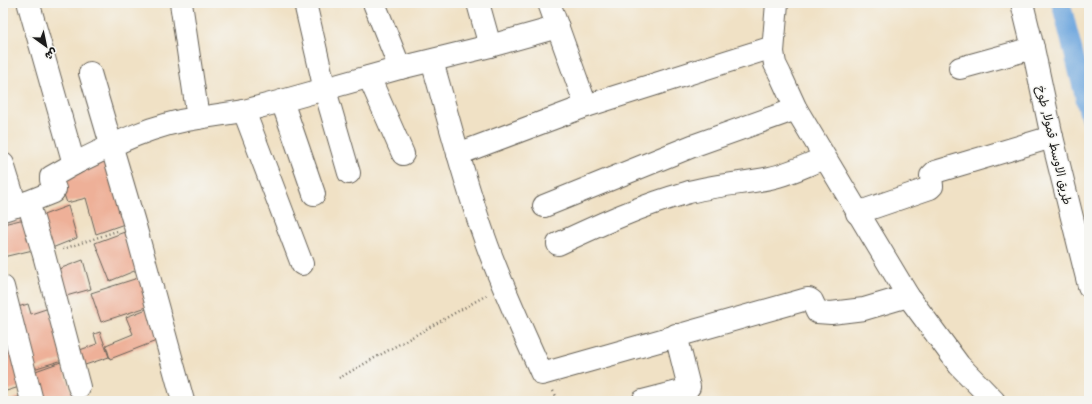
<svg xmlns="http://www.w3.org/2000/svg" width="1092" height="404" font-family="'Playpen Sans','Playpen Sans Arabic',sans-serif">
<rect width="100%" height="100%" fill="#f6f6f2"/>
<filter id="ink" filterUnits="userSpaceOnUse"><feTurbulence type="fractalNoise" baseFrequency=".025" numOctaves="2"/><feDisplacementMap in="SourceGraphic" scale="8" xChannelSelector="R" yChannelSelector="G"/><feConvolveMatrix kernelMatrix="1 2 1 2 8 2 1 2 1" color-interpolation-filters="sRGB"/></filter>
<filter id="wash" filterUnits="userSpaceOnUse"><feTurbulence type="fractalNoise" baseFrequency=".012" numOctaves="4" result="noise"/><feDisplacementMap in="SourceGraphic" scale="16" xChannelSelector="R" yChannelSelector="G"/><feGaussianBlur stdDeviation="0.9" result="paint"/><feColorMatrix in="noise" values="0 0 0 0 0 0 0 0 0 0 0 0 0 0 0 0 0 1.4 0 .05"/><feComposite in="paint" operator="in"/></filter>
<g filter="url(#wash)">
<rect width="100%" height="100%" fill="#f0e1c5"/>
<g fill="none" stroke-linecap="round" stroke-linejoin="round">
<polyline stroke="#6fa7de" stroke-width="19" points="1061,3 1089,115"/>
</g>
<g id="blocks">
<g fill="#eeb098">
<polygon points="109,158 130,222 96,234 86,198 67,203 59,180"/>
<polygon points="68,206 77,238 47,250 38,217"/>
<polygon points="29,218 37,249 3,257 3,224"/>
<polygon points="130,230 144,267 110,281 95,243"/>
<polygon points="83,260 91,289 59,298 51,272"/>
<polygon points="144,276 153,305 101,322 91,293"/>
<polygon points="28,304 31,314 49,308 66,359 27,371 14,308"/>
<polygon points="152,307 164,338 110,359 106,345 133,334 126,317"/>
<polygon points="100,332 109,357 79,367 74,352 97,344 94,334"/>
<polygon points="10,336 26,385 3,392 3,338"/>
<polygon points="61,362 75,401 37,401 27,374"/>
<polygon points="19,397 21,401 8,401"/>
</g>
</g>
</g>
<g filter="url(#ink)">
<use href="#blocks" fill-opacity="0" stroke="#666157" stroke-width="1"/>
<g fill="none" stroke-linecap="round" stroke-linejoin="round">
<g stroke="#666157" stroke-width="24">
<g id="minor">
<polyline points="181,3 198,118 244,111 282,101 400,68 490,46 558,27"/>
<polyline points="305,3 325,90 349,173"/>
<polyline points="374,3 400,68"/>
<polyline points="478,3 490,46"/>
<polyline points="777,3 773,52 775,64 780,74 796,109 908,296 959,365 994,401"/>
<polyline points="1022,3 1033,48 1052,137 1089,286"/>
<path d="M432,61C449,120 464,181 485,239C501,285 522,329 542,374L807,299H809L812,301L817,312L831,313L864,309L908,296"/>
<polyline points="960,68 1033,48"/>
<polyline points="90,73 135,226 183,401"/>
<polyline points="369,77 403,154"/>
<polyline points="282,101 314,194"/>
<polyline points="586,106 773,47"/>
<polyline points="244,111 302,264"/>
<polyline points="458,154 586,106 549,3"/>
<polyline points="3,164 16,206"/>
<path d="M74,164C114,144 153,124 198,118"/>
<polyline points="28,202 44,255 79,387"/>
<polyline points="544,206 695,145 796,109"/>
<polyline points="3,210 28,202 53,192 55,189 51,180 51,177 74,164 29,5"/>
<polyline points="857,213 930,188 932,186 931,176 935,172 1052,137"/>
<path d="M558,244C599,225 642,205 686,193C713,185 742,184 770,178C789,174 807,165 824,158"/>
<polyline points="3,287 32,401"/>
<polyline points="643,401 686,390 689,387 676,335"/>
</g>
</g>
<g stroke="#666157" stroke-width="2.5" stroke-dasharray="1 3" stroke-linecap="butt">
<polyline points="63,249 117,231"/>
<polyline points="339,378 487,295"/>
<polyline points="553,391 559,401"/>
</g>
<use href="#minor" stroke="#fff" stroke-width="22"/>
</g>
</g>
<g text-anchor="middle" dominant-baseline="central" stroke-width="3" stroke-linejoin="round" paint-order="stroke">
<g font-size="12" fill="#1c1c1c" stroke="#f6f6f2">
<text transform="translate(1055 145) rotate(77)">طريق الاوسط قمولا, طوخ</text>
</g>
</g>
<rect width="1092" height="404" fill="none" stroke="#f6f6f2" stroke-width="16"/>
<g transform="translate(46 46) rotate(147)" stroke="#f6f6f2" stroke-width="3" paint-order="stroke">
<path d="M0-3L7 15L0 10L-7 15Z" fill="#1c1c1c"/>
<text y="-6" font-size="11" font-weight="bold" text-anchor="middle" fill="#1c1c1c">ش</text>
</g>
</svg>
